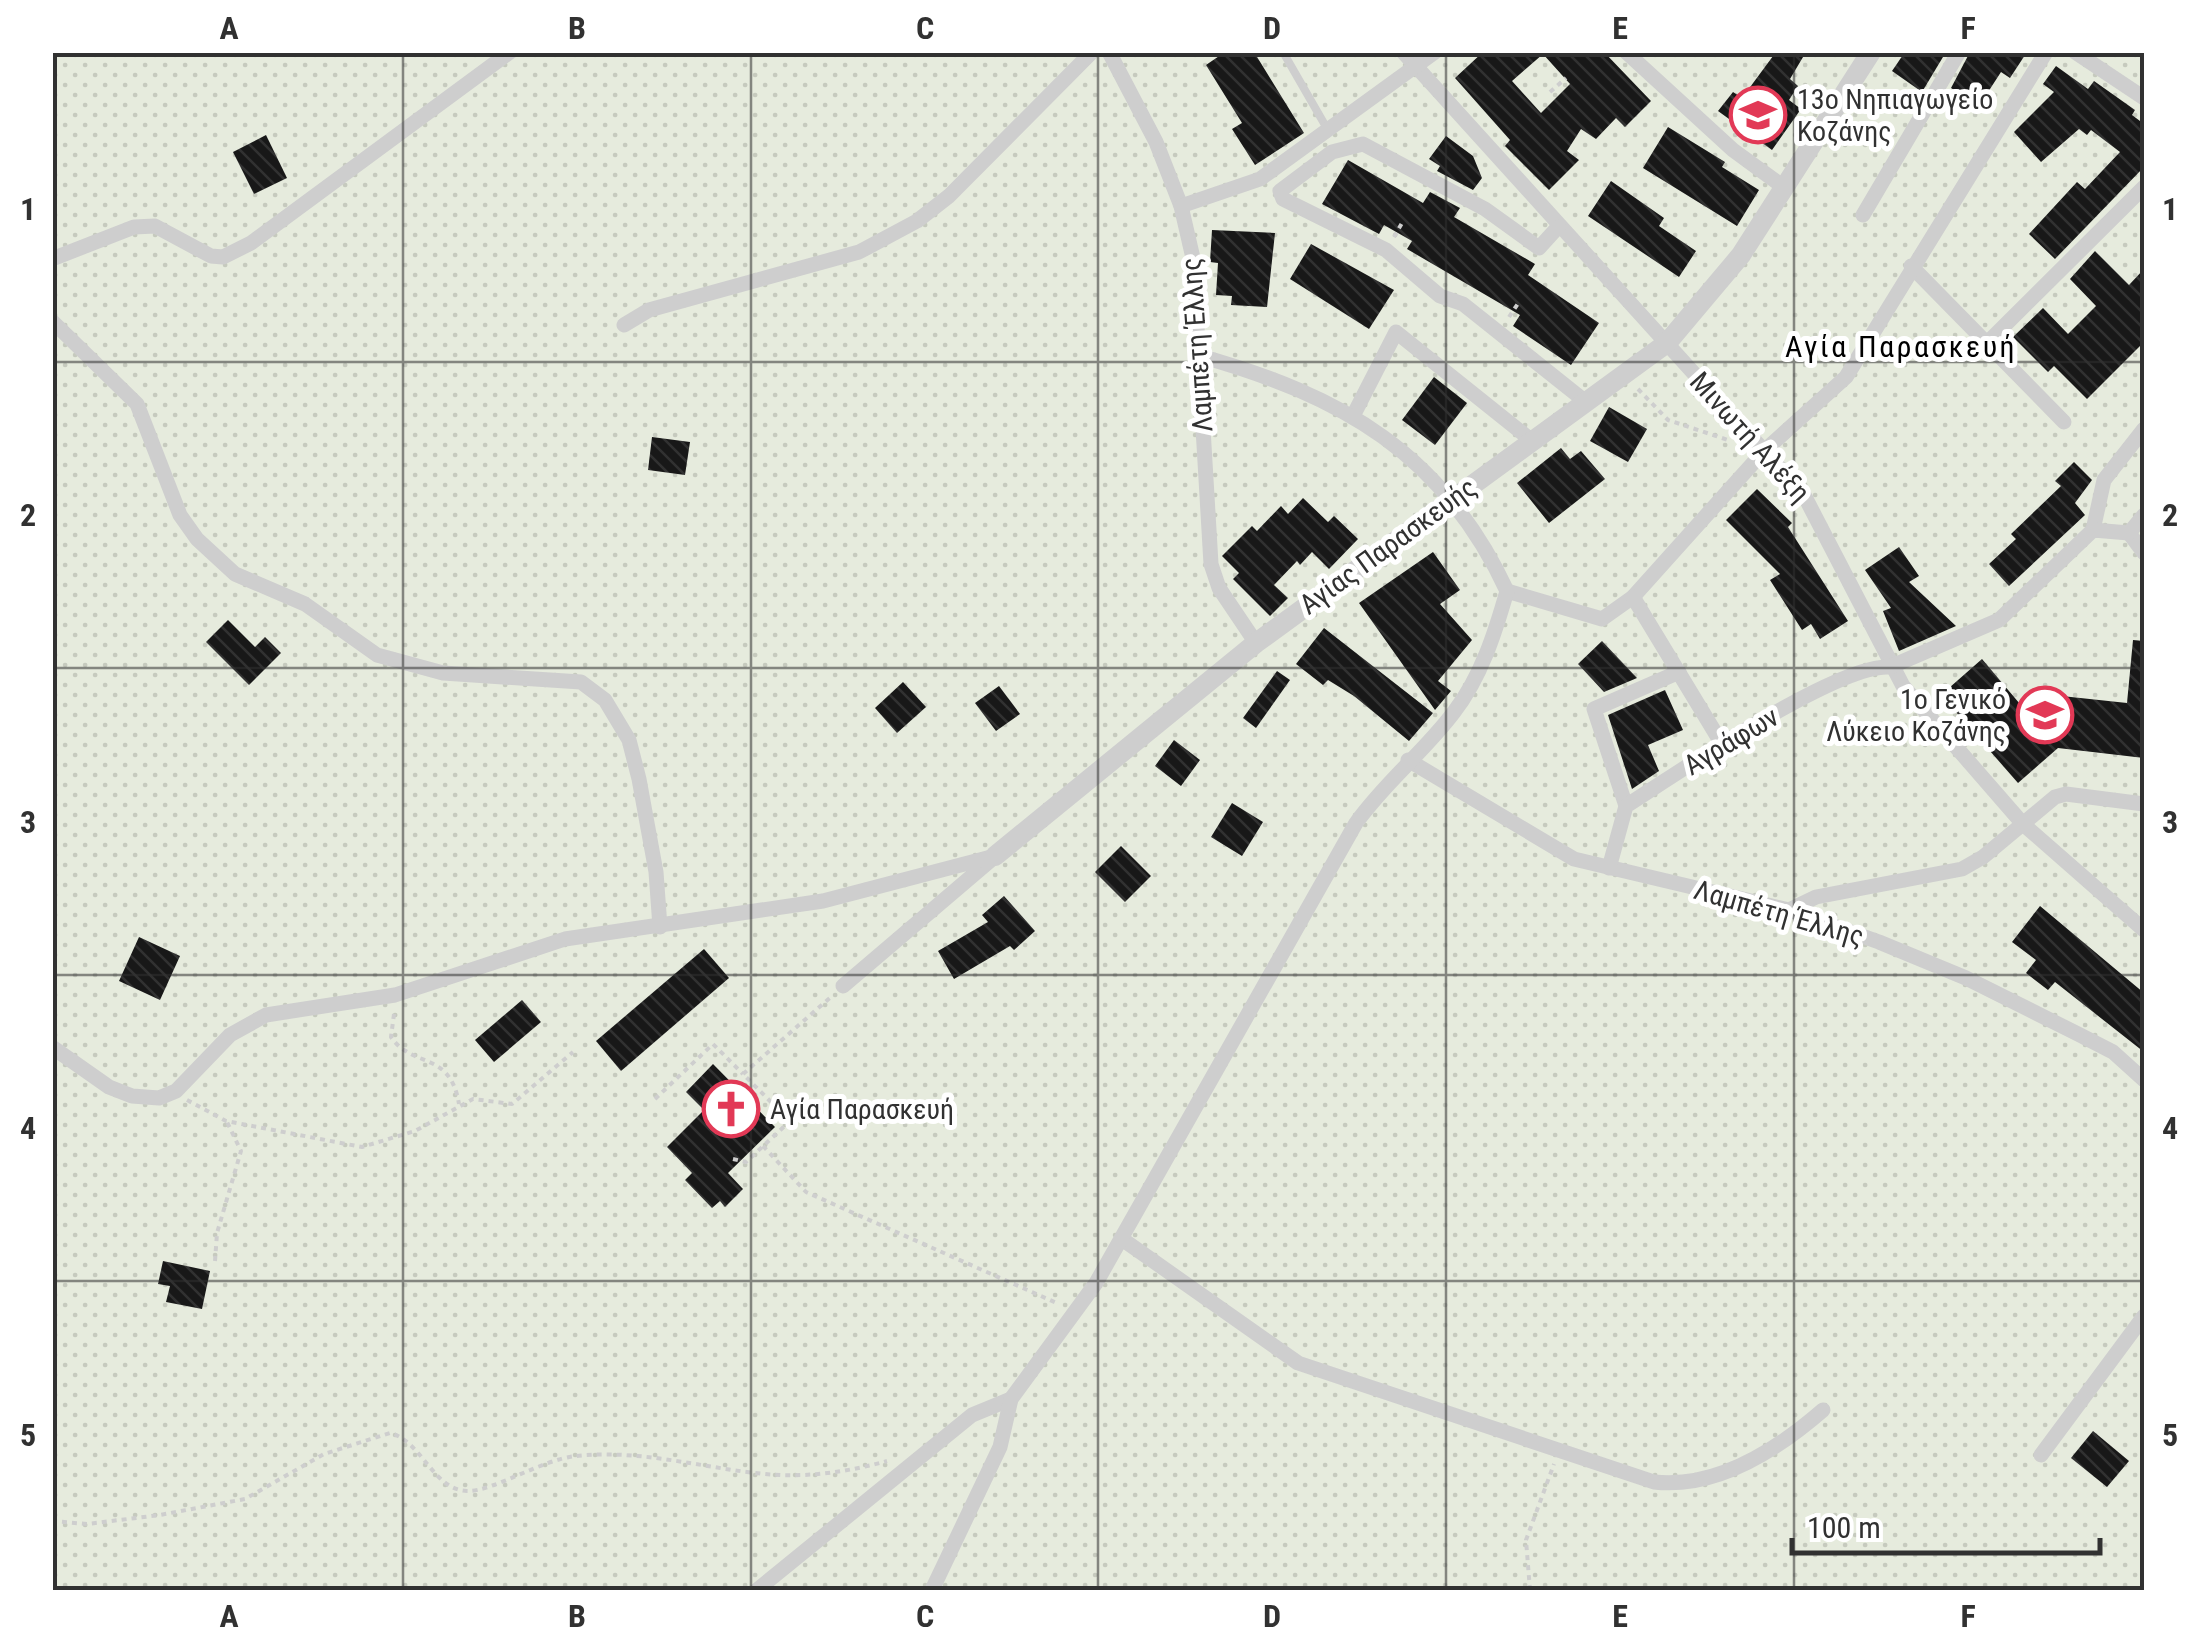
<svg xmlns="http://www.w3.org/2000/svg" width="2197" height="1643" font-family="'Roboto Condensed',sans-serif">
<defs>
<pattern id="park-dots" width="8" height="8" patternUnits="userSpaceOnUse" patternTransform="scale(2.5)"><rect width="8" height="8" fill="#e6ebdd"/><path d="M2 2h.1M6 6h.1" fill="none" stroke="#c6cabe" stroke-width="1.8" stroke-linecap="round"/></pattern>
<pattern id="building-back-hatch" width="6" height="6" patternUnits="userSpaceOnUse" patternTransform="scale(2.5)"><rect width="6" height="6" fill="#181818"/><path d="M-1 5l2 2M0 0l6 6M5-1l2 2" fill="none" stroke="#313131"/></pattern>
</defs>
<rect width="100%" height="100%" fill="#fff"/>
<polygon fill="url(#park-dots)" points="52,53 2144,53 2144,1590 53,1590"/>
<g fill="url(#building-back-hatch)" fill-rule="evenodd">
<polygon points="1225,52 1254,52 1304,133 1255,165 1232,129 1242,123 1206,65"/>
<path d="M1483,52H1604L1651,101L1625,127L1616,118L1596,139L1581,129L1567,151L1579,160L1549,190L1505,146L1510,140L1455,78ZM1543,54L1570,84L1541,113L1512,81Z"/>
<polygon points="1776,52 1806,52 1790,79 1798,86 1789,100 1801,109 1772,150 1718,111 1733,92 1742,98"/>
<polygon points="1905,52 1936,52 1943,57 1922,92 1892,71"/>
<polygon points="1970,52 2027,52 2010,78 2001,72 1979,106 1951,88"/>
<polygon points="2056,66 2088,89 2094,81 2135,110 2132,115 2144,124 2144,167 2055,259 2029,234 2077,182 2085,189 2120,152 2091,130 2087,135 2079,129 2041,162 2014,132 2054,92 2043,84"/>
<polygon points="1668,127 1725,162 1722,167 1759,190 1737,226 1643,168"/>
<polygon points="266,135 287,178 254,194 233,152"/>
<polygon points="1446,136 1473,156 1482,178 1473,190 1437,171 1440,166 1429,159"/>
<polygon points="1348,160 1423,203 1430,192 1460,208 1454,217 1535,264 1528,275 1599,323 1571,365 1513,326 1520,315 1407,249 1412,241 1384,225 1379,234 1322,204"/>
<polygon points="1611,181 1664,218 1659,226 1696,251 1679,277 1588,216"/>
<polygon points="1212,230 1275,233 1267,307 1231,305 1232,296 1216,295 1218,263 1210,262"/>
<polygon points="1311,244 1394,290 1369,329 1290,279"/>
<polygon points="2095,251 2129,285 2144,269 2144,342 2087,399 2054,366 2048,372 2013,337 2043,308 2068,334 2096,306 2070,279"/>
<polygon points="1434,377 1467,403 1435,445 1402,420"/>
<polygon points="1609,407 1647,429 1628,462 1590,441"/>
<polygon points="652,437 690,442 685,475 648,470"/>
<polygon points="1561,448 1570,459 1581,451 1605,479 1549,523 1517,483"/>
<polygon points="2074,462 2092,480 2075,503 2085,515 2009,586 1989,564 2016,539 2011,534 2061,486 2055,481"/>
<polygon points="1757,489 1792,523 1788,527 1848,621 1820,639 1811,624 1802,630 1770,580 1780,574 1726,520"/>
<polygon points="1303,498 1328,522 1334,516 1358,539 1329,569 1312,552 1300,565 1297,561 1274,585 1288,598 1270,616 1233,579 1239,573 1222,556 1252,526 1257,531 1281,506 1288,514"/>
<polygon points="1899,547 1919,576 1909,582 1956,626 1899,651 1883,611 1891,608 1865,570"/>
<polygon points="1433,552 1460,590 1440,604 1472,640 1438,681 1451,691 1435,710 1359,603"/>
<polygon points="228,620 255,647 265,637 281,653 249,685 206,642"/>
<polygon points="1324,628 1433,713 1409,741 1354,696 1328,680 1323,685 1296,664"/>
<polygon points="2133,640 2144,641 2144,758 2058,748 2018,783 1941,695 1982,659 2025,710 2043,694 2127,703"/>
<polygon points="1602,641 1637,678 1604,692 1578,664"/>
<polygon points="1277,671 1290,680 1256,728 1243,718"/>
<polygon points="903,682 926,707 897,733 875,708"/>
<polygon points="999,686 1020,714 996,731 975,703"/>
<polygon points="1665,690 1683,730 1648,745 1659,771 1632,789 1608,715"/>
<polygon points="1174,740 1200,760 1181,786 1155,766"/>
<polygon points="1232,803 1263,822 1242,856 1211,837"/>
<polygon points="1121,846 1151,876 1125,902 1095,872"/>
<polygon points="1004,896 1035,931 1014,950 1010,946 954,979 938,951 988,922 982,915"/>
<polygon points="2040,906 2144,993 2144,1052 2055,982 2048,990 2026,973 2036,960 2012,942"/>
<polygon points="139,937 180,956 160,1000 119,981"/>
<polygon points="704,949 729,978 621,1071 596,1041"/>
<polygon points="522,1000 541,1022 494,1062 475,1040"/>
<polygon points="713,1064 775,1127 728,1173 743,1189 725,1207 720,1201 712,1208 685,1180 692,1173 667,1147 704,1110 686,1092"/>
<polygon points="163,1261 210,1271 202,1309 166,1302 170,1286 158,1284"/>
<polygon points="2093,1431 2129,1461 2107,1487 2071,1458"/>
</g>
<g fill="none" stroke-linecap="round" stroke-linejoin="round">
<g stroke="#cecece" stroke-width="4" stroke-dasharray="5 5" stroke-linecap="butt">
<polyline points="1550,92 1566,78"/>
<polyline points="1394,237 1402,223"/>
<polyline points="1509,317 1519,302"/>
<polyline points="1638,389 1668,420 1731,441"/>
<path d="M394,1014L391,1037C413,1069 450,1050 459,1104"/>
<polyline points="655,1099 713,1044 743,1074"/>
<polyline points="187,1100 226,1121 362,1147 415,1131 473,1099 512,1104 573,1052"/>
<polyline points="763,1146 806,1192 1059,1304"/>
<polyline points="733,1159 746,1162 790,1121 743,1074 832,996"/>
<polyline points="215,1261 217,1233 241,1151 227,1122"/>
<path d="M52,1521L87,1524L160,1515L245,1499L324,1454L390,1433C422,1441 433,1490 467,1491C492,1492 543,1459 576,1456C642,1449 701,1468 765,1474C806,1478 848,1472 887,1461"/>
<polyline points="1530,1590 1526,1540 1554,1464"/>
</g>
<polyline stroke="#cecece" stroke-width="8" points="1283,52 1329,132"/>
<g stroke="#cecece" stroke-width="15">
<polyline points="1109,52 1156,142 1181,206 1193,258 1211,564 1219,588 1256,643"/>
<polyline points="1403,52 1804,495 1903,686 2023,824 2144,930"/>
<polyline points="1626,52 1733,150 1785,188"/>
<polyline points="2075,52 2144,98"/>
<polyline points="1181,206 1260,179 1435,52"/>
<polyline points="1863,215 1959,52"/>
<polyline points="1558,227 1539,248 1485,209 1363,144 1332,152 1280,191 1283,199 1386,250 1440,296 1463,304 1586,402"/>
<polyline points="52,259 134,227 155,226 211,256 223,257 251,243 510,52"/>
<polyline points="1911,266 2064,422"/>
<polyline points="52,321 137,404 180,515 197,539 235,574 305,604 377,655 443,673 581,682 605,700 629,740 639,779 656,872 660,927"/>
<polyline points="624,325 649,310 859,252 917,221 949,196 1092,52"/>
<polyline points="1987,343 2144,187"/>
<polyline points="1353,416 1396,332 1531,440"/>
<polyline points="2093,530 2104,480 2144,429"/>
<polyline points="2129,533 2144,553"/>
<polyline points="1507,591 1602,619 1633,597 1764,451 1846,377 2046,52"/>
<polyline points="1633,597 1722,744"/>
<polyline points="1408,760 1574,859 1789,910 1879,942 1966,978 2078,1034 2113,1052 2144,1080"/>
<polyline points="1626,806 1594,709 1679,672"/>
<path d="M1609,868L1626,806C1676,774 1838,663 1890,667L1999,620L2093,530L2129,533L2144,515"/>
<polyline points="1789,910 1816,897 1962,869 1983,857 2055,797 2066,794 2144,804"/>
<polyline points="843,986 992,859"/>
<polyline points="52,1047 109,1087 132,1096 159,1098 176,1091 230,1035 266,1015 395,995 565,939 823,901 995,856"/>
<path d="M1122,1239L1298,1363L1654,1482C1716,1489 1777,1450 1823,1410"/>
<polyline points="2041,1455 2144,1316"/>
<polyline points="757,1590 972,1415 1011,1399"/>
<path d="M932,1590L1000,1447L1011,1399L1096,1283L1356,823C1386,781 1424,752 1454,712C1481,677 1495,633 1507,591C1443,453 1342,396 1200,356"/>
</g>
<polyline stroke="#cecece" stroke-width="20" points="995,856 1256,643 1667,343 1741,255 1871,52"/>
</g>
<path fill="none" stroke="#313131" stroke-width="2.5" stroke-opacity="0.55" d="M403,52V1590M751,52V1590M1098,52V1590M1446,52V1590M1794,52V1590M52,362H2144M52,668H2144M52,975H2144M52,1281H2144"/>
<defs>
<g id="school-ring" transform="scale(2.875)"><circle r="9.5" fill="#fff" stroke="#e23956" stroke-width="1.5"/><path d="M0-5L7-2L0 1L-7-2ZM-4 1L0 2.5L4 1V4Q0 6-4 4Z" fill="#e23956"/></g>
<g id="church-ring" transform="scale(2.875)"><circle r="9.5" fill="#fff" stroke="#e23956" stroke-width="1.5"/><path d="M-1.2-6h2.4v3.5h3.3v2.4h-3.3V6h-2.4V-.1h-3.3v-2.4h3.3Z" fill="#e23956"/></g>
</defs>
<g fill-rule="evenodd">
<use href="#school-ring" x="1758" y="115"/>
<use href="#school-ring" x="2045" y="715"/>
<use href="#church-ring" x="731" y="1109"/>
</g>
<g text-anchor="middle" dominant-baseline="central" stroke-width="10" stroke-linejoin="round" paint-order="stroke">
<g font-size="28" fill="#313131" stroke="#fff" text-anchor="start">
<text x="1797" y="99">13ο Νηπιαγωγείο<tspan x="1797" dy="32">Κοζάνης</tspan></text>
<text x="2006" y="699" text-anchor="end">1ο Γενικό<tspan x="2006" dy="32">Λύκειο Κοζάνης</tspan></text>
<text x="770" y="1109">Αγία Παρασκευή</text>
</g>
<g font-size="28" fill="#313131" stroke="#fff">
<text transform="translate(1197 345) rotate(-94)">Λαμπέτη Έλλης</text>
<text transform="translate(1750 437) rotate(48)">Μινωτή Αλέξη</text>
<text transform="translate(1388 546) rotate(-36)">Αγίας Παρασκευής</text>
<text transform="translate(1731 741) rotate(-31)">Αγράφων</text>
<text transform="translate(1779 913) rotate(16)">Λαμπέτη Έλλης</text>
</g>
<g font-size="30" letter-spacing="2.5" fill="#000" stroke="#fff">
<text x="1901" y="346">Αγία Παρασκευή</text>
</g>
</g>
<rect width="2197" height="1643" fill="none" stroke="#ffffff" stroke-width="110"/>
<path d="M1792 1538v15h308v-15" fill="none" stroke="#313131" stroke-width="5"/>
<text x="1807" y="1538" font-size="30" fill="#313131" stroke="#ffffff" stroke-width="8" paint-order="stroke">100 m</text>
<rect x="55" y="55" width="2087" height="1533" fill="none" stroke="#313131" stroke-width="4"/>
<g font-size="32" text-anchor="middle" font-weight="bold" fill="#313131">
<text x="229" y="39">A</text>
<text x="577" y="39">B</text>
<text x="925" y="39">C</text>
<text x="1272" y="39">D</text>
<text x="1620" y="39">E</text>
<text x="1968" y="39">F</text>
<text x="28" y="220">1</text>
<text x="2170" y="220">1</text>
<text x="28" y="526">2</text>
<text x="2170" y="526">2</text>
<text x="28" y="833">3</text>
<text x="2170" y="833">3</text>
<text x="28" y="1139">4</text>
<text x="2170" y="1139">4</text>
<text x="28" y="1446">5</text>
<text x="2170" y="1446">5</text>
<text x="229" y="1627">A</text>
<text x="577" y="1627">B</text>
<text x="925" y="1627">C</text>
<text x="1272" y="1627">D</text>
<text x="1620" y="1627">E</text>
<text x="1968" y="1627">F</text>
</g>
</svg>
